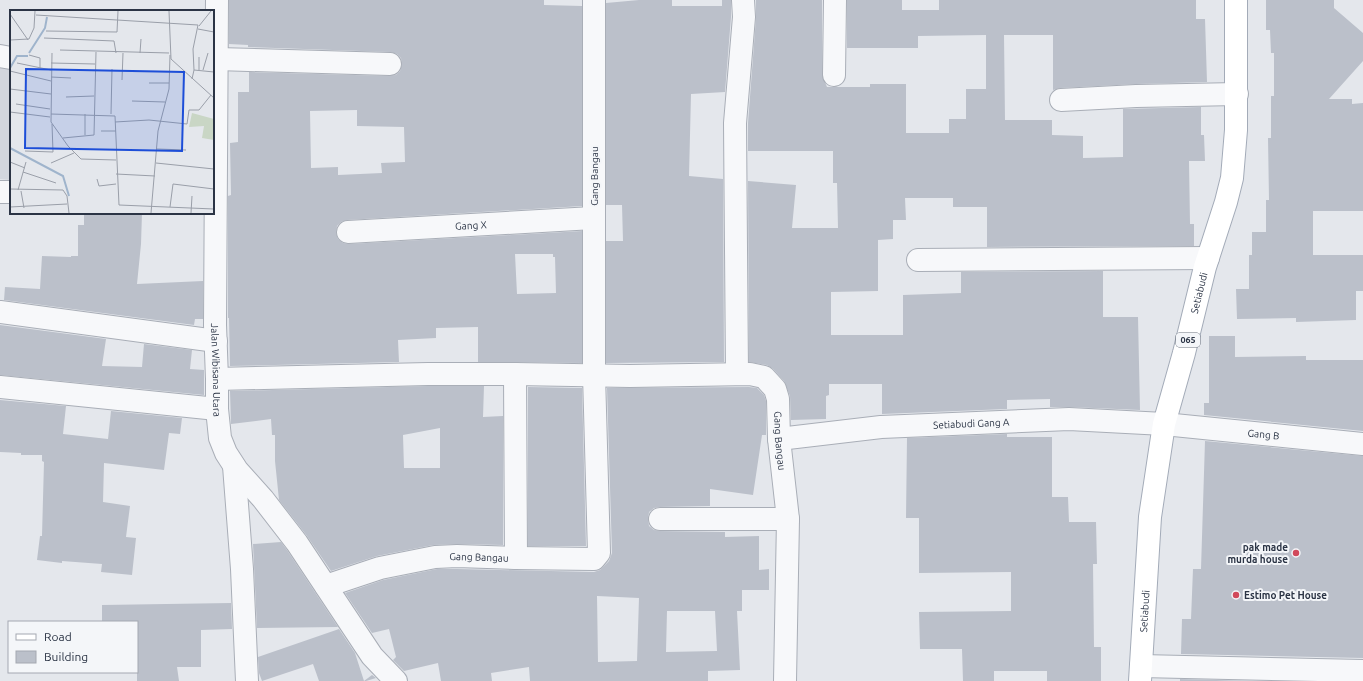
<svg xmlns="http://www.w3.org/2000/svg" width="1363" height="681" font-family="Ubuntu,sans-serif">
<rect width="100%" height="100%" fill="#e4e7ec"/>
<polygon fill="#d2d6de" points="0,57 11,59 11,180 0,179"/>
<g fill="#bbc0ca" fill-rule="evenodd">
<path d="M229,0H544V5L582,6V206L347,220L341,222L337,226L336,232L338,239L343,243L349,244L582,231V363L478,362V327L436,328V338L398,340L399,362L230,366L229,318H228V196L231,195L230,143L238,142V92H249V72L390,76L396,75L400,71L402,64L401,58L397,54L390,52L248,47V45L229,44ZM357,110V126L404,127L405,162L381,163L382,173L338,175V167L311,168L310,111ZM515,254H553V257H555L556,293L517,294Z"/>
<polygon points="639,0 672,0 672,6 722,6 722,0 731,0 731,17 725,92 691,94 689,176 723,179 724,362 606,363 606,241 623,241 622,205 606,205 606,3"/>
<polygon points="756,0 822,0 822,75 827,87 870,87 870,84 906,84 906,133 949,133 949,119 966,119 966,89 986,89 986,35 918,36 918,48 847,48 847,0 902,0 902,10 939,10 939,0 1196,0 1196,19 1205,19 1207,82 1136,84 1060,88 1053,90 1053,35 1004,35 1005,120 1052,120 1052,135 1083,136 1083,158 1123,157 1123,109 1201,107 1201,135 1204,135 1205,161 1189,161 1190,224 1194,224 1194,246 987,247 987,207 953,207 953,198 905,198 906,220 893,220 893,239 878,240 878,291 831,292 831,335 903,335 903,295 961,293 961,272 1103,271 1103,317 1138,317 1140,410 1070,407 1050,407 1050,399 1007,400 1007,409 882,414 882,384 829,384 829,395 826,396 826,419 791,420 790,396 784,381 773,369 767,365 749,362 748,181 796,185 792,228 838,228 837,183 833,183 833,151 748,151 748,123 756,18"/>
<polygon points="1266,0 1334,0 1334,8 1363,33 1363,61 1329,99 1352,99 1352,104 1363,103 1363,211 1313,211 1313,255 1363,255 1363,291 1356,291 1356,320 1296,322 1296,318 1237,319 1236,289 1249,289 1249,255 1252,255 1252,232 1266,232 1266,200 1269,200 1268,138 1271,138 1271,96 1274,96 1274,53 1271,53 1270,30 1266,30"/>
<polygon points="84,213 142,213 141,244 137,284 203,281 203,319 195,319 194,325 4,300 5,287 40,289 42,256 71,257 71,256 78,256 78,225 84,225"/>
<polygon points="0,325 106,339 102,366 142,367 144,344 192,350 190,369 204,370 204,395 0,375"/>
<polygon points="1209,336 1235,336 1235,357 1306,356 1306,360 1363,360 1363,431 1204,415 1204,403 1209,403"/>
<path d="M428,386H484L483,417L503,416V545L457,544L433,545L377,556L331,571L307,536L279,500L275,461V435H272L271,419L231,424L230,391ZM440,428V468H404L403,435Z"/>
<polygon points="528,387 582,388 586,546 528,546"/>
<path d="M749,387L757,388L764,395L766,401V435H762L753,495L710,489V506L660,507L654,508L649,512L648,519L649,526L654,530L660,531L725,532V537L759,536V570L769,569V590H742V611H737L740,670L708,671V681H530L529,667L491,673L492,681H441L438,663L404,671L393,660L396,657L389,629L372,633L345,593L383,580L437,569H457L594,572L600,570L609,561L612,553L607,388ZM597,596L639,598L637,661L598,662ZM667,611H715L717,651L666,652Z"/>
<polygon points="0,400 66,406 63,434 108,439 111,411 182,418 180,434 169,433 164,470 104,463 103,502 130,506 126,537 136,538 132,575 101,572 102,564 62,561 62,563 37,560 40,536 42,536 44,462 42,461 42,455 21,455 21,453 0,452"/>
<polygon points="1007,434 1007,437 1052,437 1052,497 1068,497 1069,522 1096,522 1097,564 1093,564 1094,647 1101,647 1101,681 1047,681 1047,671 994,671 994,681 963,681 962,649 920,649 919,612 1011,611 1011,572 919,573 919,518 906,518 907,438"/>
<polygon points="1205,441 1363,456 1363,658 1181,654 1182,619 1191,619 1193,569 1201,569"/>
<polygon points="281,542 287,550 338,627 257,628 253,544"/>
<polygon points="231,603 232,629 201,630 201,667 177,667 179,681 137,681 137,622 102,622 102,605"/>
<polygon points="339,629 355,653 364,681 372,675 376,678 366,681 319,681 313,664 262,681 259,673 258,657"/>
<polygon points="1180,679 1252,681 1180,681"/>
</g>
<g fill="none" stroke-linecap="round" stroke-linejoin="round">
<g stroke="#a9aeb7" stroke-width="24">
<g id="minor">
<path id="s1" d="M217,0L215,325L217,379V409L220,438L226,453L237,470L263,499L297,543L372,656L396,681"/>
<polyline points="0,56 11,58"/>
<polyline points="217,59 390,64"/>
<polyline points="834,75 835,0"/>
<polyline points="1061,100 1136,96 1237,94"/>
<polyline points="0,192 11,192"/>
<path id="s2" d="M348,232L593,218"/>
<polyline points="918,260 1208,258"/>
<polyline points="0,312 216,341"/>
<polyline points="515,374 516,558"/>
<polyline points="737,374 735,123 744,17 743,0"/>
<path id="s3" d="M217,379L428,374H515L630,376L750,374L764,377L775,389L778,399L779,439L788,519L785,681"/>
<polyline points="0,387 217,409"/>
<path id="s4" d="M779,439L881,427L1069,419L1164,424L1363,444"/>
<polyline points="234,466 242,569 247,681"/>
<polyline points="660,519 788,519"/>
<path id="s5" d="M326,586L380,568L435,557L457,556L516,558L594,559L599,553L594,375V0"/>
<polyline points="1141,666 1363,671"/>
</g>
</g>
<g stroke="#a3abb8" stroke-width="24">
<g id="major">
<path id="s6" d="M1140,681L1150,517L1164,424L1184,353L1205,267L1226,202L1232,178L1236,130V0"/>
</g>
</g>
<use href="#minor" stroke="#f7f8fa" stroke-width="22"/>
<use href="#major" stroke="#fff" stroke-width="22"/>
</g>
<g fill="#d1495b" stroke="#f4f6f9" stroke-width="1.5">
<circle cx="1296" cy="553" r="4"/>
<circle cx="1236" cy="595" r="4"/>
</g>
<g text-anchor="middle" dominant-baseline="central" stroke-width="4" stroke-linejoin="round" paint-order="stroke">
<rect fill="#f4f6f9" stroke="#676e7b" stroke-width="1" x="1176" y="333" width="24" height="14" rx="3"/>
<g font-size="9" font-weight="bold" fill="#2b3445">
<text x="1188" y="340">065</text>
</g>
<g font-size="10" fill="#2b3445" stroke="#f4f6f9">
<text transform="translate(594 176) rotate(-90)">Gang Bangau</text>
<text stroke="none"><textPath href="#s2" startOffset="123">Gang X</textPath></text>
<text stroke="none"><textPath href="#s6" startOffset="394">Setiabudi</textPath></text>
<text stroke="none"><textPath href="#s1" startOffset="370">Jalan Wibisana Utara</textPath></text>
<text stroke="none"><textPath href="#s4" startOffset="193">Setiabudi Gang A</textPath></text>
<text stroke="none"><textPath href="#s4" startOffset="486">Gang B</textPath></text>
<text stroke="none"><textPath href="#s3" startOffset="616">Gang Bangau</textPath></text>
<text stroke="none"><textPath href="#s5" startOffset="157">Gang Bangau</textPath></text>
<text stroke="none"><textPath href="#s6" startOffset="70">Setiabudi</textPath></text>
</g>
<g font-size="10" font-weight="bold" fill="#2b3445" stroke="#f4f6f9" text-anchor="end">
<text x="1288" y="547">pak made<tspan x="1288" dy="12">murda house</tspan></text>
<text x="1244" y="595" text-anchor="start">Estimo Pet House</text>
</g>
</g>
<g transform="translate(10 10)">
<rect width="204" height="204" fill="#e4e7ec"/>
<path d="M182,103L204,109V130L192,128L194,116L179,117Z" fill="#c9d6c5"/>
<path fill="none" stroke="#9fb4cc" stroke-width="2" d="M19,43L35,18L37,7M0,58L7,46H18M0,138L53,166L59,186"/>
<path fill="none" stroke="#9a9fa9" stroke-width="1" d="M159,1L161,49L204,88M0,4L18,30M26,5L188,15L183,39L184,60L182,69M189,16L201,1M188,19L204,22M36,21L107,22L108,1M34,28L104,31L106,43M0,30L19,29L24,18L25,1M50,40L159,43M42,43L41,112L58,136L71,149L106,150M130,43L131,29M19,45L30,48V58M7,53L41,60M41,53L85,54M184,60L204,62M189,60V47M193,60L198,43M0,61L41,71M41,67L61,68M112,70L113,43M139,73H159M0,79L41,84M56,87L84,86M122,91L155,92M6,94L40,99M0,102L40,107M41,104L105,106L109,195M101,104L102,59M105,112L139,110L177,114L179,100H189L201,85M91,121H106M75,125V104M53,128L84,125L86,42M147,139L176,140M15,141L43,142L42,114M0,152L15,158M41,153L64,143M146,153L204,159M13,162L46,173M106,164L145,166M87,169L89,176L106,174M0,179L53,180L57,186L59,203M8,180L16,152M11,181L14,198M109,195L204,199M0,197L57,194M160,197L163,174L204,179M141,203L148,121L159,79L160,45M181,203L182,186"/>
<path fill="#1d4ed8" fill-opacity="0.15" stroke="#1d4ed8" stroke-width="2" d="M16,59L174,62L172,141L15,138Z"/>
<rect width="204" height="204" fill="none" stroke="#2b3445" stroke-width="2"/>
</g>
<rect x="8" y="621" width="130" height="52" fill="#f4f6f9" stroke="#a4a8b1"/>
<rect x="16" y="634" width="20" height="6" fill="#ffffff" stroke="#a4a8b1"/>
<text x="44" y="641" font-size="12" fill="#2b3445">Road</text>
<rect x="16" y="651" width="20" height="12" fill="#bbc0ca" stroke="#a4a8b1"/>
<text x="44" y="661" font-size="12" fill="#2b3445">Building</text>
</svg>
